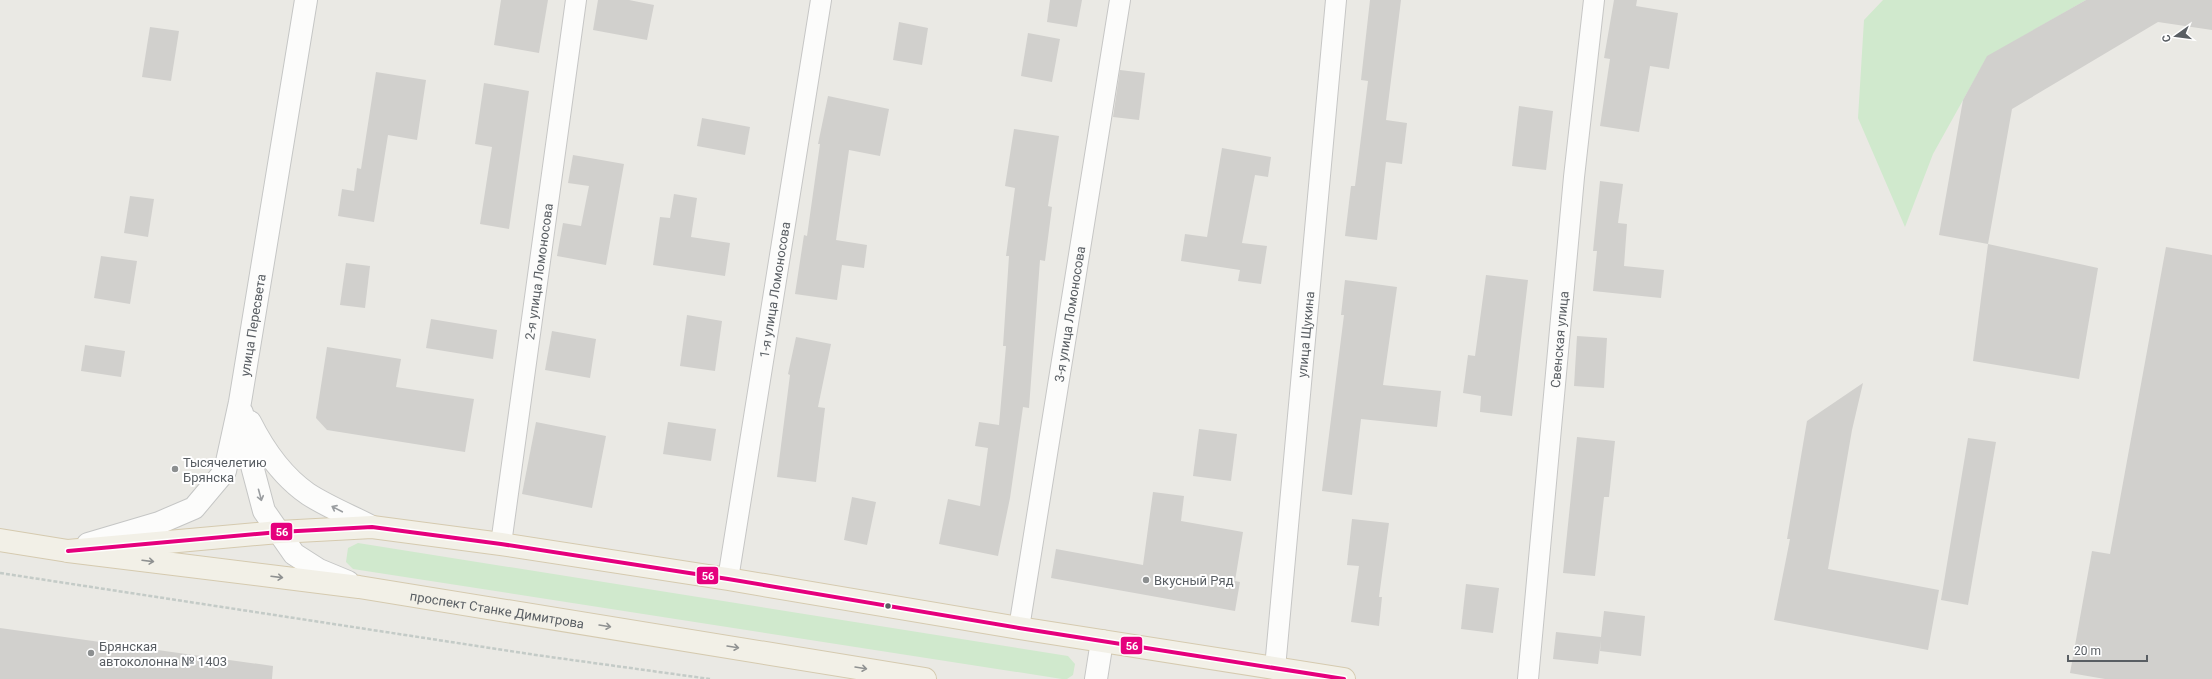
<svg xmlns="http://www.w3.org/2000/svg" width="2212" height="679" font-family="Roboto,sans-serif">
<rect width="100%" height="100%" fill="#eae9e4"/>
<g fill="#d0e9cd">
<polygon points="1883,0 2086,0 1987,57 1933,154 1905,227 1858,118 1864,20"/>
<polygon points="358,543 1068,656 1075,664 1073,675 1067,679 1062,679 353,569 346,562 348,548"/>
</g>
<g fill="#d1d0cd">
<polygon points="501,0 548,0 539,53 494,45"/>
<polygon points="598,0 629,0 654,5 647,40 593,30"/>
<polygon points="1050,0 1082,0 1077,27 1047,22"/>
<polygon points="1370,0 1401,0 1386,120 1407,123 1402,164 1386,162 1377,240 1345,236 1351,186 1355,186 1368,81 1361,80"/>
<polygon points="1614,0 1637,0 1636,6 1678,13 1669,69 1650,66 1639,132 1600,126 1610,59 1604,58"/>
<polygon points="2086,0 2212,0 2212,30 2158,22 2012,109 1988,244 1939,235 1963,100 1987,56"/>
<polygon points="899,22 928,28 922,65 893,60"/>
<polygon points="150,27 179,31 171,81 142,77"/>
<polygon points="1028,33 1060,39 1052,82 1021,76"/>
<polygon points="1120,70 1145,73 1139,120 1113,117"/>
<polygon points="376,72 426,80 417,140 388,135 374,222 338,216 342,189 354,191 357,168 361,169"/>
<polygon points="484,83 529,91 509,229 480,224 492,147 475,144"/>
<polygon points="828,96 889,109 880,156 849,150 836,240 867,245 864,268 842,265 837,300 795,294 804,235 807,236 820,144 818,144"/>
<polygon points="1519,106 1553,111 1546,170 1512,166"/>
<polygon points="702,118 750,127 745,155 697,146"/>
<polygon points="1014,129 1059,136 1048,206 1052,207 1045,261 1040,260 1029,408 1023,407 1010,498 998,556 939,544 948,499 980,506 988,448 975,446 979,422 999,425 1006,346 1003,346 1009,256 1006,256 1015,188 1005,186"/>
<polygon points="1222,148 1271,157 1268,177 1255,175 1242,243 1267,246 1261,284 1238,281 1240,270 1181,261 1185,234 1207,237"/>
<polygon points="573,155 624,164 606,265 557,256 563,223 581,226 589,186 568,183"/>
<polygon points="1600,181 1623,184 1618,223 1627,224 1624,266 1664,270 1661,298 1593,291 1597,251 1593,251"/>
<polygon points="674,194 697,198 691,237 730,243 725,276 653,265 660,217 670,218"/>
<polygon points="130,196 154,199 148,237 124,233"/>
<polygon points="1988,244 2098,268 2079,379 1973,361"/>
<polygon points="2166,247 2212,255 2212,679 2105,679 2070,673 2092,551 2110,554"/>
<polygon points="101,256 137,261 130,304 94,298"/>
<polygon points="346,263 370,266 365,308 340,305"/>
<polygon points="1486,275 1528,280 1512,416 1480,412 1481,396 1463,393 1468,355 1475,356"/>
<polygon points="1345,280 1397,287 1383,385 1441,391 1437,427 1361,419 1352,495 1322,491 1344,315 1341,315"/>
<polygon points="687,315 722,321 715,371 680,366"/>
<polygon points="431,319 497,330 493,359 426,348"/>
<polygon points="552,331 596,339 590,378 545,370"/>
<polygon points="1577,336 1607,338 1604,388 1574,386"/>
<polygon points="796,337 831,344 818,407 825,408 816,482 777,477 790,375 788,374"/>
<polygon points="85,345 125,351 121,377 81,371"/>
<polygon points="327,347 401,359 396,387 474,399 465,452 327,430 316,418"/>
<polygon points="1863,383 1852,430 1828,569 1939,590 1928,650 1774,620 1790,539 1787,539 1807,421"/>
<polygon points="536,422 606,436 592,508 522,494"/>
<polygon points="668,422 716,429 711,461 663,454"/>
<polygon points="1199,429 1237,434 1231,481 1193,476"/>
<polygon points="1577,437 1615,441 1609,497 1604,497 1595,576 1563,573"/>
<polygon points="1968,438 1996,442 1968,605 1941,600"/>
<polygon points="1153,492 1184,496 1181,521 1243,532 1235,581 1240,582 1235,611 1051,578 1056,549 1143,565"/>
<polygon points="852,497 876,502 867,545 844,540"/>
<polygon points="1352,519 1389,523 1379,597 1382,597 1379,626 1351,622 1359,566 1347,565"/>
<polygon points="1466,584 1499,588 1493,633 1461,629"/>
<polygon points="1604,611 1645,616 1641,656 1600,651 1601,640 1598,664 1553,659 1556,632 1601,637"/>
<polygon points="0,628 273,666 272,679 0,679"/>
</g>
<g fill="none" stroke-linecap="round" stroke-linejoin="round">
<g stroke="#c6c6c5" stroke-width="22">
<g id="minor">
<path id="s1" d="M501,544L576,0"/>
<path id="s2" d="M728,579L821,0"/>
<path id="s3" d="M1019,628L1120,0"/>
<path id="s4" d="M1275,668L1336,0"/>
<path id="s5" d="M1528,679L1574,177L1594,0"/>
</g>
</g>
<g stroke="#c6c6c5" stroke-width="24">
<polyline id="tertiary" points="1096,679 1102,641"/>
</g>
<g stroke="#c5c6c5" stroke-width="24">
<g id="secondary">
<polyline points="242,413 251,462 264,511 294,554 319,570 348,582"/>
<path d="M250,422C264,450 282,476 308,494C328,507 351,516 372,527"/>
<path id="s6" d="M88,544L159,523L194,508L225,471L240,402L306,0"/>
</g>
</g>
<g stroke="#d5caaf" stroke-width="24">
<g id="primary">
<path id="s7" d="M0,540L68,551L359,587L925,679"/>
<polyline points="68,551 279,532 372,527 501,544 728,579 1019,628 1344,679"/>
</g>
</g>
<polyline stroke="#c4cbc7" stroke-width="2.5" stroke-dasharray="4 2" stroke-linecap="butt" points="0,573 536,655 710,679"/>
<use href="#minor" stroke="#fcfcfb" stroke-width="20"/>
<use href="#tertiary" stroke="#fcfcfb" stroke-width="22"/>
<use href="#secondary" stroke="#fcfcfb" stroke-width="22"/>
<use href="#primary" stroke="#f2f0e7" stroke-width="22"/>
<g stroke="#fff" stroke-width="7">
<polyline id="bus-1" points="68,551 279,532 372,527 501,544 728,579 1019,628 1344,679"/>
</g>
<use href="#bus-1" stroke="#e5007d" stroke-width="4"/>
</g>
<defs><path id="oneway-shaft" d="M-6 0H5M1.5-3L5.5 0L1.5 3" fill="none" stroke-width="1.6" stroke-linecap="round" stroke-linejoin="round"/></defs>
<g stroke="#9a9da0">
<use href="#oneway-shaft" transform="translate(260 495) rotate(75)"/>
<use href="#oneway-shaft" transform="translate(337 509) rotate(-152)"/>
</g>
<g stroke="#8f9191">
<use href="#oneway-shaft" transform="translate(148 561) rotate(7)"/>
<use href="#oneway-shaft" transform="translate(277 577) rotate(7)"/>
<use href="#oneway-shaft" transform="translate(605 626) rotate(9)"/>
<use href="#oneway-shaft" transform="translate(733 647) rotate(9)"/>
<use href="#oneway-shaft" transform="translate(861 668) rotate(9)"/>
</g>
<g fill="#8c8f90" stroke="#fff" stroke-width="1.5">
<circle cx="175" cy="469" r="4"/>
<circle cx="1146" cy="580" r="4"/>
<circle cx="91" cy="653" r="4"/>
</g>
<circle fill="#595e63" stroke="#fff" stroke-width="1.5" cx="888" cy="606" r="3.5"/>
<g text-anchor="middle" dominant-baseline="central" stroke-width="4" stroke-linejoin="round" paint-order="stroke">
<g font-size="13" fill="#595e63" stroke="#fff">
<text stroke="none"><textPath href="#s1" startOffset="275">2-я улица Ломоносова</textPath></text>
<text stroke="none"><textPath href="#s2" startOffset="293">1-я улица Ломоносова</textPath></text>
<text stroke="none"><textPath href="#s3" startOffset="318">3-я улица Ломоносова</textPath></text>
<text stroke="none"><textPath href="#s6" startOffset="309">улица Пересвета</textPath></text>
<text stroke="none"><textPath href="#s4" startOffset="335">улица Щукина</textPath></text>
<text stroke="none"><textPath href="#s5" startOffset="341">Свенская улица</textPath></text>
<text stroke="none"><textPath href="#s7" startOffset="502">проспект Станке Димитрова</textPath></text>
</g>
<g font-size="13" fill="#595e63" stroke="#fff" text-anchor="start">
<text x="183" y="462">Тысячелетию<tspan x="183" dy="15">Брянска</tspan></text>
<text x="1154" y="580">Вкусный Ряд</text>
<text x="99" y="646">Брянская<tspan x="99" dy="15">автоколонна № 1403</tspan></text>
</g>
</g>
<g stroke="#fff" stroke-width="1.5">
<rect x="270" y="522" width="23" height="19" rx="4" fill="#e5007d"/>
<rect x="696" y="566" width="23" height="19" rx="4" fill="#e5007d"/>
<rect x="1120" y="636" width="23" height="19" rx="4" fill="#e5007d"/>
</g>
<g font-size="11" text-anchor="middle" font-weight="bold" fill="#fff">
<text x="282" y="536">56</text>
<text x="708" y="580">56</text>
<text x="1132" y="650">56</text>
</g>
<g transform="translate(2176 36) rotate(256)" stroke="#ffffff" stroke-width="3" paint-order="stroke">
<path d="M0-3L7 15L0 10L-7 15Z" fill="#595e63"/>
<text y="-6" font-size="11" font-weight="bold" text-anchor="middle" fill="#595e63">С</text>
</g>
<path d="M2068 655v6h79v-6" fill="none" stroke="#595e63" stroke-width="2"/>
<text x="2074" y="655" font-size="12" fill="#595e63" stroke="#ffffff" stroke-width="3" paint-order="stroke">20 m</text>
</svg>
